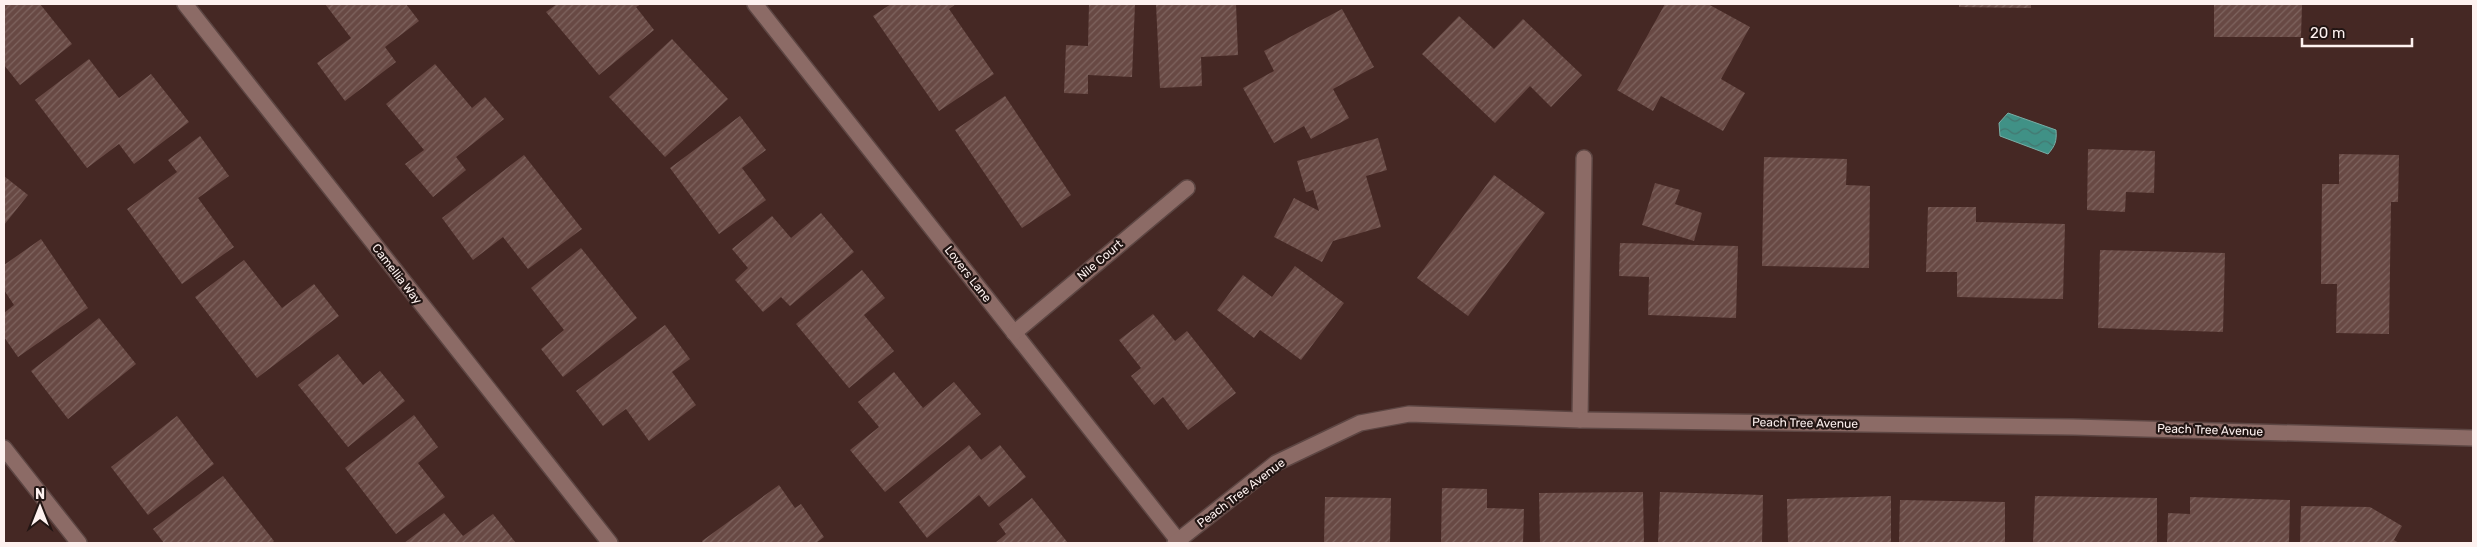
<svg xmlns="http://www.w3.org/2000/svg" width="2477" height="547" font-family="Rubik,sans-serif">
<defs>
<pattern id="water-waves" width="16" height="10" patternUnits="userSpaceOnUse" patternTransform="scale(1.25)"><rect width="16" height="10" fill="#409186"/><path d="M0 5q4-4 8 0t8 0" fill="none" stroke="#447770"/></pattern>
<pattern id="building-hatch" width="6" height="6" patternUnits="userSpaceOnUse" patternTransform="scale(1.25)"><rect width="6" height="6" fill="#684944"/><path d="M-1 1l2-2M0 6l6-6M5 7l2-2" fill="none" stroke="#7e645f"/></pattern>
</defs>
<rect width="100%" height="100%" fill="#452824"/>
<path fill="url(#water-waves)" stroke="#79aea6" d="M2008,113L2056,130C2057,141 2055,146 2048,154L2000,136L1999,123Z"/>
<g fill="url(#building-hatch)">
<polygon points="4,4 40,4 72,44 20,85 4,65"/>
<polygon points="325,4 406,4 419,21 385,47 396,62 345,101 317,63 351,38"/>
<polygon points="557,4 641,4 636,7 654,30 599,75 546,12"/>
<polygon points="891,4 956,4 949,9 994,74 939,111 873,16"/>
<polygon points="1089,4 1135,4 1132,77 1088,75 1088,94 1064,93 1066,45 1088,46"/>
<polygon points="1156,4 1236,4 1238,55 1201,57 1202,86 1160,88"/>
<polygon points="1665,4 1708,4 1750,27 1721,79 1745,93 1723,131 1661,96 1653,111 1617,90"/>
<polygon points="1959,4 2031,4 2031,8 1959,7"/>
<polygon points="2214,4 2302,4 2301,37 2214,37"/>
<polygon points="1342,9 1374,67 1333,89 1349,118 1311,139 1304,126 1274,143 1243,88 1274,71 1264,51"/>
<polygon points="1459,16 1494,49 1523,19 1582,75 1551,107 1530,86 1495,123 1422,54"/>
<polygon points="672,39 728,99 665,157 609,97"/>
<polygon points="89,59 119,98 151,74 189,122 134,164 119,144 87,168 35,100"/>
<polygon points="435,64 472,108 485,97 504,119 456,157 466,170 433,197 405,164 424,150 386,104"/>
<polygon points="1005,96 1071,195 1022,228 955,130"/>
<polygon points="740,116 766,150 742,168 766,200 719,234 670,168"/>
<polygon points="200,136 229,176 198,198 234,247 182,284 127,209 177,172 168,160"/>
<polygon points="1378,138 1387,170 1366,176 1381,227 1333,241 1322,262 1274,237 1294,198 1319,211 1313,190 1306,192 1297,161"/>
<polygon points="2088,149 2155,151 2154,193 2126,192 2125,212 2087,210"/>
<polygon points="2339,154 2399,155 2398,202 2391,202 2389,334 2336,333 2337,284 2321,284 2322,184 2339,184"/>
<polygon points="524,155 582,229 528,269 503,237 473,260 442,218"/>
<polygon points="1764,157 1847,159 1846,185 1870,186 1869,268 1762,266"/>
<polygon points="1494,175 1545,213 1468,316 1417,278"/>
<polygon points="4,176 28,195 4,225"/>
<polygon points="1655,183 1680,190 1675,204 1702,213 1694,241 1642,225"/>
<polygon points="1928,207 1976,207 1976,222 2065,224 2063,299 1957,297 1957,272 1926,272"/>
<polygon points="821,213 854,252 790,306 781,297 763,312 735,280 748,268 732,249 772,216 791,238"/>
<polygon points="41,239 88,308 18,357 4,337 4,313 14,305 4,290 4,265"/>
<polygon points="1620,243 1738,246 1736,318 1648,315 1649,277 1619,276"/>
<polygon points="581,248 637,318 563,377 541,349 564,330 531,288"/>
<polygon points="2100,250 2225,253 2223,332 2098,328"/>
<polygon points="244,260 282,308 314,284 339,316 257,378 195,297"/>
<polygon points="1295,266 1344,303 1301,360 1260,330 1254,338 1217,310 1243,275 1272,297"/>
<polygon points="862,270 885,298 864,315 894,351 849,388 796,324"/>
<polygon points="1153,314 1175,341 1187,331 1236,393 1188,430 1163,397 1154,405 1131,376 1141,368 1119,340"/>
<polygon points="99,318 136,364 68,419 31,371"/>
<polygon points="665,325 690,359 672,372 696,405 649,441 626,409 603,426 576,391"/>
<polygon points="338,354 363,385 380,371 405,401 348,447 298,385"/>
<polygon points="894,372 923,408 954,382 981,414 885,492 850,450 879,427 858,402"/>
<polygon points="414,415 438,447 418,463 445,497 396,534 345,468"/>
<polygon points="177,416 214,464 148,515 111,467"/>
<polygon points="969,445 981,460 1000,445 1026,477 989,507 979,495 927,538 899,502"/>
<polygon points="223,476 274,541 272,543 164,543 153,529"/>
<polygon points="779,485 795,508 801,504 824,537 816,543 703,543 702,541"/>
<polygon points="1442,488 1487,489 1487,508 1524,509 1523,543 1441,543"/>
<polygon points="1643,492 1644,543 1540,543 1539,493"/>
<polygon points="1660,492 1763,495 1762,543 1658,543"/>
<polygon points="1891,496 1891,543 1788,543 1787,499"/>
<polygon points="2035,496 2157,498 2157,543 2033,543"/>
<polygon points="1325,497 1391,498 1390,543 1324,543"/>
<polygon points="2190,497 2290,500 2289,543 2167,543 2168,513 2190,514"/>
<polygon points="1032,498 1068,543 995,543 1006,534 999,524"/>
<polygon points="1900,500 2005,502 2005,543 1899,543"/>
<polygon points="2301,506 2370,507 2402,526 2394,540 2399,543 2300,543"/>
<polygon points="444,513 463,536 493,514 516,543 404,543"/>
</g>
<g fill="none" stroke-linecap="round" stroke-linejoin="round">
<g stroke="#5d4643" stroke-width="18">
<g id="minor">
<polyline points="185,4 610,543"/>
<polyline points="755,4 1180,543"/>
<polyline points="1014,333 1187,188"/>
<polyline points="1580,420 1584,158"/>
<polyline points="4,448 79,543"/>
<polyline points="1175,543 1276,463 1360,423 1409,414 1580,420 2073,427 2473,438"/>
</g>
</g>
<use href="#minor" stroke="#8c6b66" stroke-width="15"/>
</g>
<g text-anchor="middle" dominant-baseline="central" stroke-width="4.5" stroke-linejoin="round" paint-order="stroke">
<g font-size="12" fill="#fdf1ef" stroke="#221513">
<text transform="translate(1100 260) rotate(-40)">Nile Court</text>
<text transform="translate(397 274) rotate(52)">Camellia Way</text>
<text transform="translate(968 274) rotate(52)">Lovers Lane</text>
<text transform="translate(1805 423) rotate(1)">Peach Tree Avenue</text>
<text transform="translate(2210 430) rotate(2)">Peach Tree Avenue</text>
<text transform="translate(1241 493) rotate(-37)">Peach Tree Avenue</text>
</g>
</g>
<rect width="2477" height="547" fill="none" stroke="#fdf1ef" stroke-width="10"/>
<g transform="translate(40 507)" stroke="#221513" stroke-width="4" paint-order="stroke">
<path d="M0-4L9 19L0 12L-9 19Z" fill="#fdf1ef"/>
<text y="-8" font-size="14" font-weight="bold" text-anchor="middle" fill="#fdf1ef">N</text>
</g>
<path d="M2302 38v8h110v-8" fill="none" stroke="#fdf1ef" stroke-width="2.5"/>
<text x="2310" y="38" font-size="15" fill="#fdf1ef" stroke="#221513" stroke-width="4" paint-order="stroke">20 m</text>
</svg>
